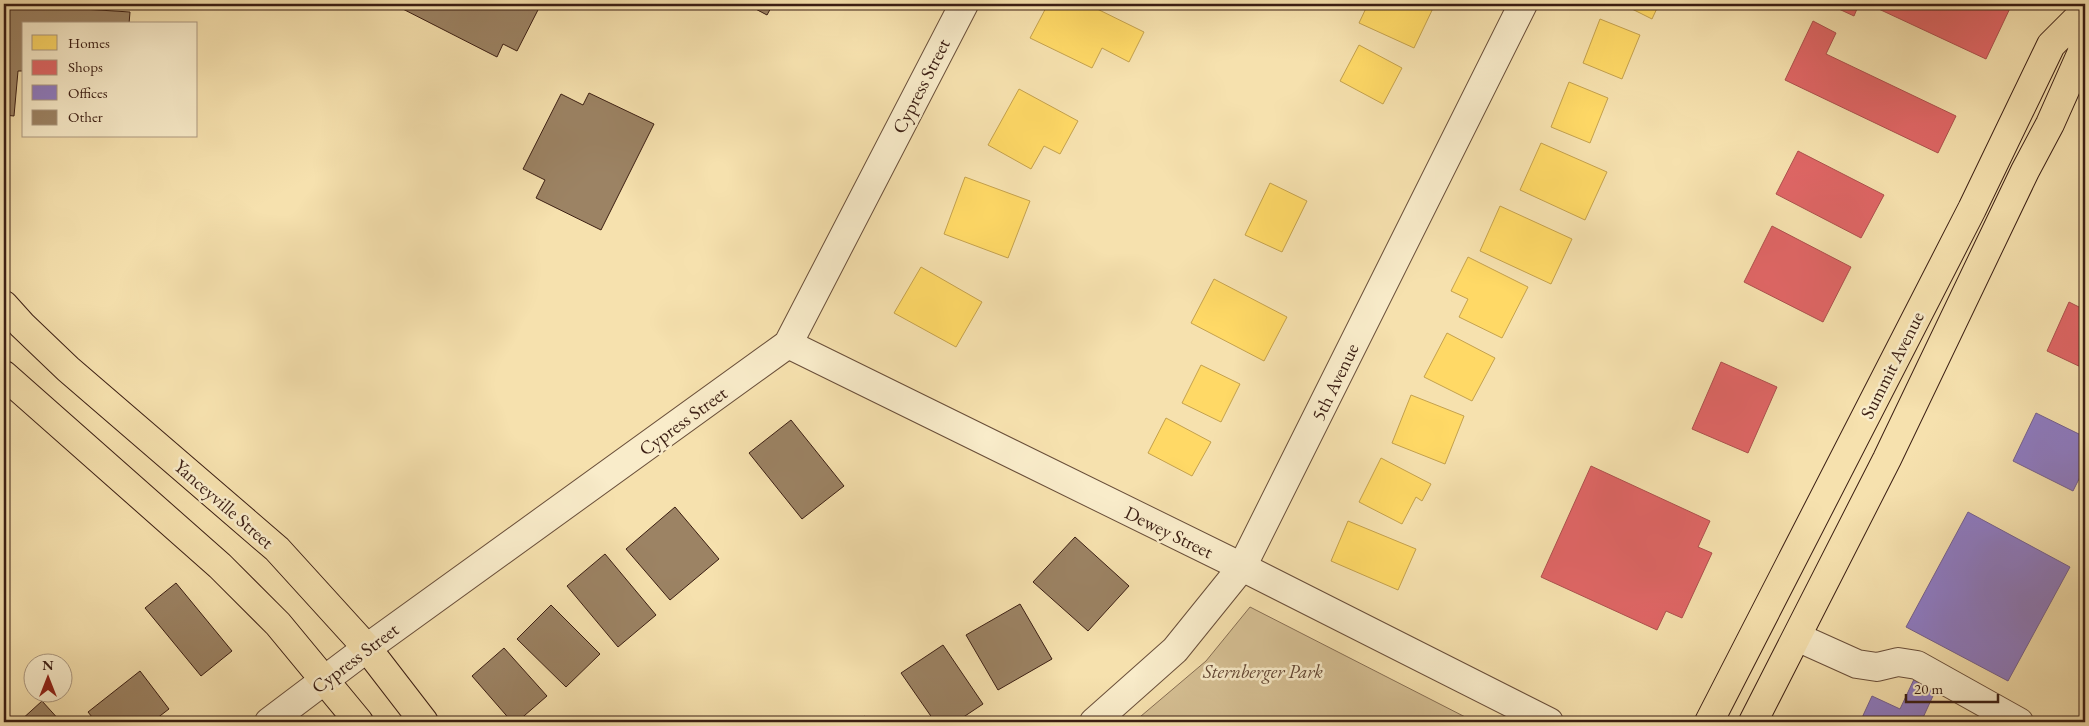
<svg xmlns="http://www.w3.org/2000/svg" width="2089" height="726" font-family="'EB Garamond',serif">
<rect width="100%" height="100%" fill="#f6e1ae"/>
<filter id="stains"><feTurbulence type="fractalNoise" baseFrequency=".004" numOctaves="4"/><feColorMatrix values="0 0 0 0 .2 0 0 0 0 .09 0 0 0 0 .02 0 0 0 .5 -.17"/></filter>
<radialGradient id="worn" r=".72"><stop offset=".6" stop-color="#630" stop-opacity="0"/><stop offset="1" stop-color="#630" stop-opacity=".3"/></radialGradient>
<polygon fill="#d6c094" stroke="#886f54" points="1250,607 1475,722 1134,722 1206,661"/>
<g fill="#ffd966" stroke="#c4a14d">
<polygon points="1048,4 1087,4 1144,32 1129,62 1102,48 1092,68 1030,38"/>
<polygon points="1368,4 1435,4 1414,48 1359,23"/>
<polygon points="1622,4 1659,4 1652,19"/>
<polygon points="1600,19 1640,35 1622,79 1583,63"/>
<polygon points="1359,45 1402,68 1383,104 1340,81"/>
<polygon points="1569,82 1608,98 1590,143 1551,127"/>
<polygon points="1019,89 1078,121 1060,154 1044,146 1031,169 988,145"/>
<polygon points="1541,143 1607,172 1585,220 1520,190"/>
<polygon points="965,177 1030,201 1008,258 944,234"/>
<polygon points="1270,183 1307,201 1282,252 1245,235"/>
<polygon points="1500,206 1572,239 1551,284 1480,251"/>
<polygon points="1468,257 1528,287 1502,338 1459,317 1468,299 1451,291"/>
<polygon points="921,267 982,302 956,347 894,313"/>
<polygon points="1214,279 1287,317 1264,361 1191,323"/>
<polygon points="1447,333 1495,358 1472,401 1424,377"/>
<polygon points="1201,365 1240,384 1221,422 1182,403"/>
<polygon points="1411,395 1464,416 1445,464 1392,443"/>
<polygon points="1166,418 1211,442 1192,476 1148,453"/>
<polygon points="1381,458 1431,484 1422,501 1416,497 1402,524 1359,502"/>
<polygon points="1348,521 1416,549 1398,590 1331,561"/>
</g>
<g fill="#e06666" stroke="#ae504d">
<polygon points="1828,4 1859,4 1854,16"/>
<polygon points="1868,4 2012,4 1986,59"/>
<polygon points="1813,21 1836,33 1826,54 1956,116 1938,153 1785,80"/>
<polygon points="1798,151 1884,195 1861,238 1776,194"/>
<polygon points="1772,226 1851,267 1823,322 1744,282"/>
<polygon points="2069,302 2085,310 2085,369 2047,351"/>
<polygon points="1721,362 1777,387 1748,453 1692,429"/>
<polygon points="1591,466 1710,521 1698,547 1712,553 1682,618 1666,611 1657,630 1541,577"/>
</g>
<g fill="#8e7cc3" stroke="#75608e">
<polygon points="2036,413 2085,437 2085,467 2073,491 2013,461"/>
<polygon points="1968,512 2070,567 2008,681 1906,627"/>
<polygon points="1916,675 1938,685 1921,722 1860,722 1872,696 1900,709"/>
</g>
<g fill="#9c8364" stroke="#3b1e13">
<polygon points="4,4 130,12 129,24 24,24 24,71 18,71 14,116 4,115"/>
<polygon points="393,4 541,4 517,51 503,44 497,57"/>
<polygon points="746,4 773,4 767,15"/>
<polygon points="589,93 654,124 601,230 536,198 545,180 523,169 561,94 583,105"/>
<polygon points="791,420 844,486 802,519 749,453"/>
<polygon points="675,507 719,559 670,600 626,549"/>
<polygon points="1075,537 1129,586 1088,631 1033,582"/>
<polygon points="605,554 656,615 618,647 567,586"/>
<polygon points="176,583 232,651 201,676 145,608"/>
<polygon points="1020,604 1052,659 998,690 966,635"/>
<polygon points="551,605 600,654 566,687 517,639"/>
<polygon points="943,645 983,704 956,722 935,722 901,673"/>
<polygon points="504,648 547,696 517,722 512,722 472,676"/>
<polygon points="140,671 169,709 152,722 96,722 88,712"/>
<polygon points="42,701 61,722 21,722 20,721"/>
<polygon points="865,716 869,722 857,722"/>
</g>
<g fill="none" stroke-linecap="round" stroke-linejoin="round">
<g stroke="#6a4f3a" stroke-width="30">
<g id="minor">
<polyline points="788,344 1242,567 1549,722"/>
<polyline points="1797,637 1857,664 1877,667 1898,662 1917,665 2019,722"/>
<polyline points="269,722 367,648 788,344 964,4"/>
<polyline points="1094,722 1175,650 1242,567 1523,4"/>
</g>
</g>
<g stroke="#3b1e13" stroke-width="30">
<g id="major">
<polyline points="4,305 22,325 68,369 277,549 367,648 424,722"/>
<polyline points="4,375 220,566 278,624 359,722"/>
<polyline points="1709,722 1972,209 2051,45 2085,11"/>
<polyline points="1753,722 1887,459 2025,171 2050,124 2082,52 2083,15"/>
</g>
</g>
<use href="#minor" stroke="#f9ecca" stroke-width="28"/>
<use href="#major" stroke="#f6e1ae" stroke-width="28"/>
</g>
<g text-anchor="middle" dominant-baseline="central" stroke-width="5" stroke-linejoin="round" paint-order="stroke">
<g font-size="19" fill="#3b1e13" stroke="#f9ecca">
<text transform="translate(921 86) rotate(-63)">Cypress Street</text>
<text transform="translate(1892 365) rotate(-63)">Summit Avenue</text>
<text transform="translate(1335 382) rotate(-64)">5th Avenue</text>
<text transform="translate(683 421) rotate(-36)">Cypress Street</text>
<text transform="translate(224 504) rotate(41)">Yanceyville Street</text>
<text transform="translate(1169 532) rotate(26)">Dewey Street</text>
<text transform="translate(355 658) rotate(-37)">Cypress Street</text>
</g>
<g font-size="19" font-style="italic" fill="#624633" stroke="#f9ecca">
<text x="1263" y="671">Sternberger Park</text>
</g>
</g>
<rect width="2089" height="726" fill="none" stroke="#f6e1ae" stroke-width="20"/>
<rect x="5" y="5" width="2079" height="716" fill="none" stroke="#3b1e13" stroke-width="2.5"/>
<rect x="10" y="10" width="2069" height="706" fill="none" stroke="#3b1e13"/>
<rect x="22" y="22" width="175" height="115" fill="#f9ecca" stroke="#ad9a81"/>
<rect x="32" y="35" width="25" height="15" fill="#ffd966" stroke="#ad9a81"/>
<text x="68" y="48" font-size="15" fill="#3b1e13">Homes</text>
<rect x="32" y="60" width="25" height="15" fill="#e06666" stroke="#ad9a81"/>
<text x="68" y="72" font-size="15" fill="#3b1e13">Shops</text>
<rect x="32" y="85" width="25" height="15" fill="#8e7cc3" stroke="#ad9a81"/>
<text x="68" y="98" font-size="15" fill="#3b1e13">Offices</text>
<rect x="32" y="110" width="25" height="15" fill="#9c8364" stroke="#ad9a81"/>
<text x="68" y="122" font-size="15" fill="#3b1e13">Other</text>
<g transform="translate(48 678)"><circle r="24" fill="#f9ecca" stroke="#ad9a81"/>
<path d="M0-4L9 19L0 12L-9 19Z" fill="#8f2418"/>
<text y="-8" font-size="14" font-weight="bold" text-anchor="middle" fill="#3b1e13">N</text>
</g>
<path d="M1906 694v8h92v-8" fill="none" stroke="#3b1e13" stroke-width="2.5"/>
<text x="1914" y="694" font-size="15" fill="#3b1e13" stroke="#f9ecca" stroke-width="4" paint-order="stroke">20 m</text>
<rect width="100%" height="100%" filter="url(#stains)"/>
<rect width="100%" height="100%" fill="url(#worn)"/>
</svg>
